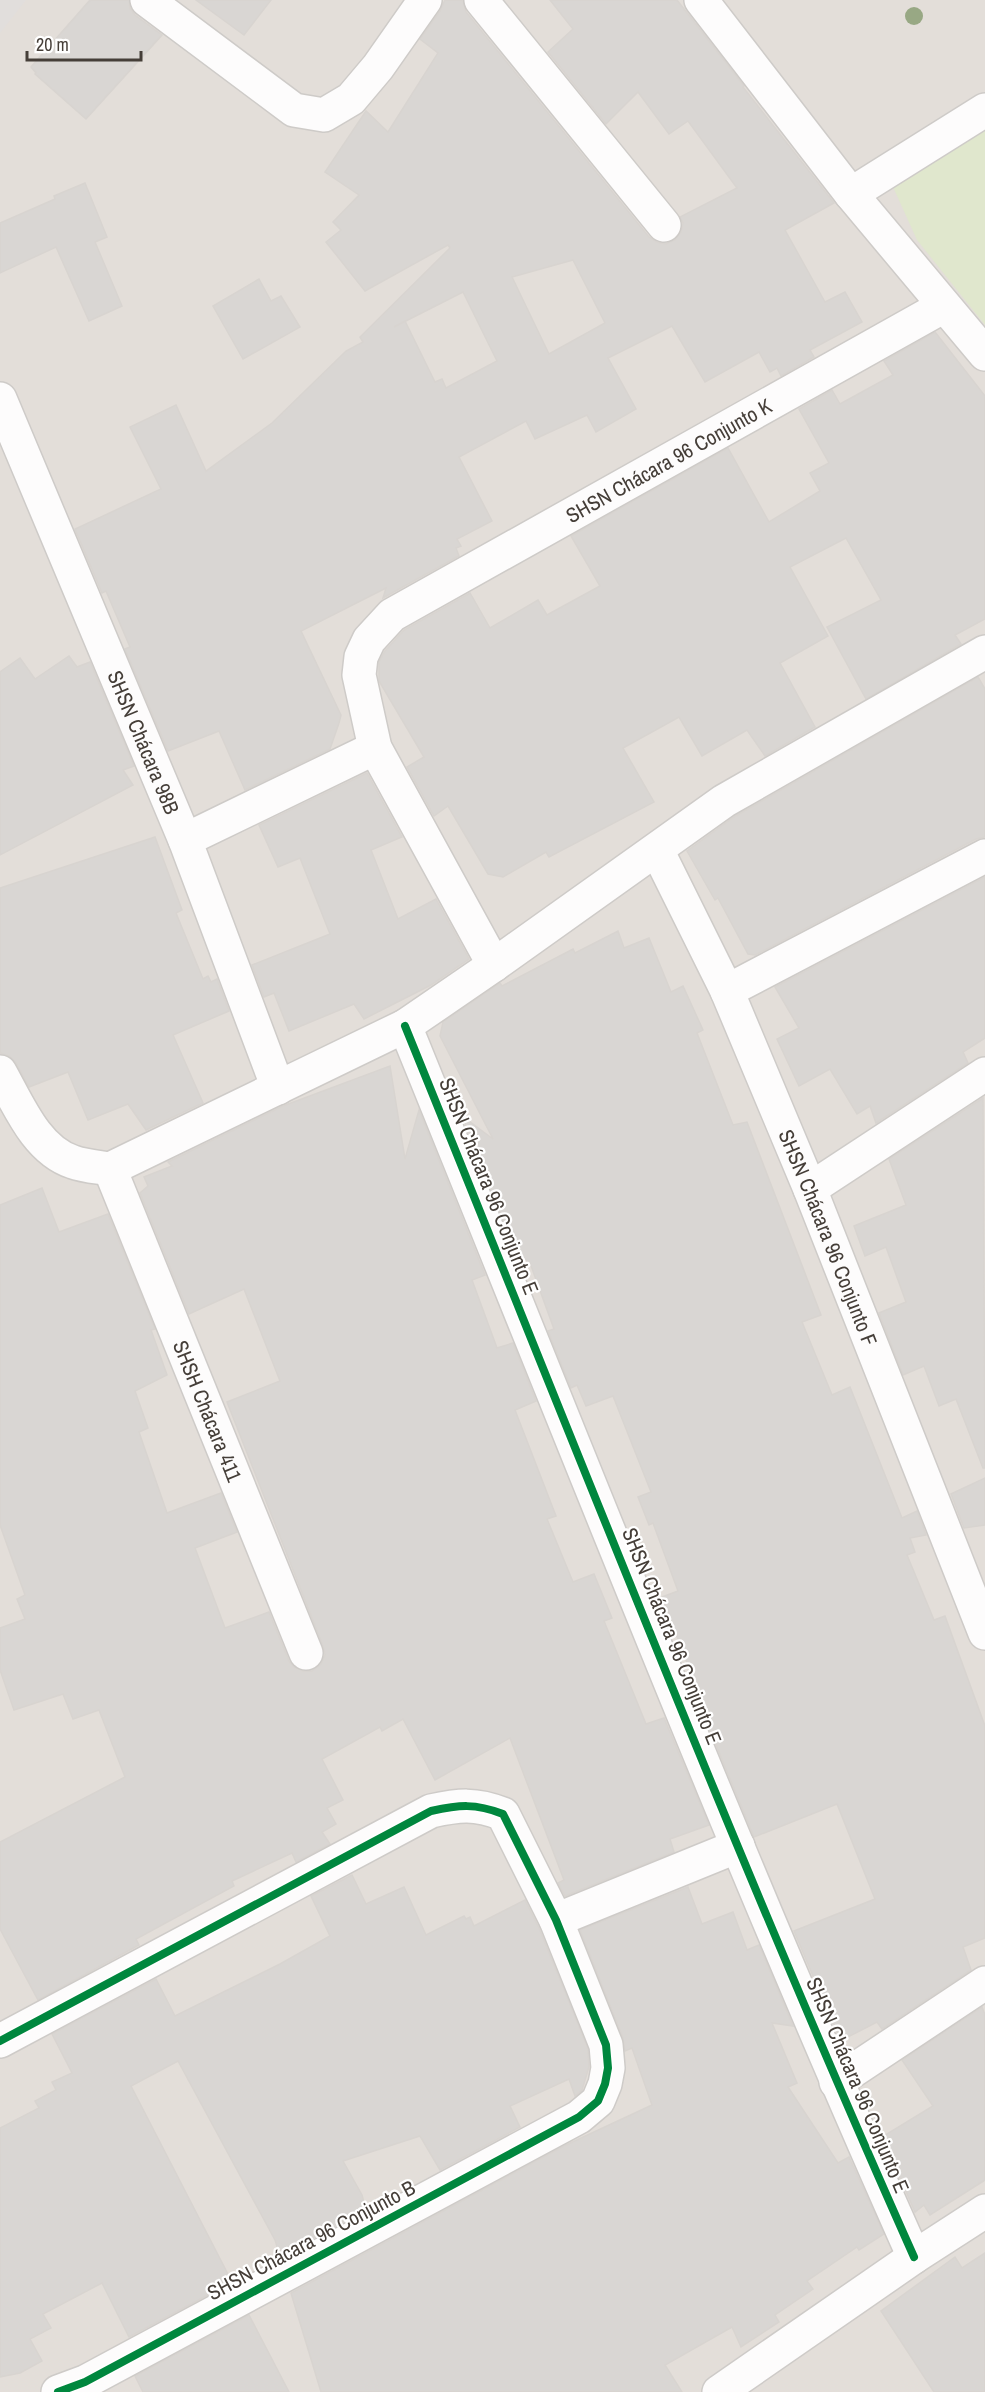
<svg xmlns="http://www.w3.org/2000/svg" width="985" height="2392" font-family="'Archivo Narrow',sans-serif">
<rect width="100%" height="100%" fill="#f0edea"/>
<rect fill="#e3ded9" x="0" y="0" width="985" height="2392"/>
<polygon fill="#e0e7cd" points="985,114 985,325 917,240 889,178"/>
<polygon fill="#e1dedc" points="0,0 26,0 0,33"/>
<g fill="#d9d6d3" stroke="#d8d4d0" stroke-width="1.5" fill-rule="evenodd">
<polygon points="90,0 129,0 130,8 135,15 162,35 86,119 35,74 36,73 31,67"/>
<polygon points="196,0 271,0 244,35"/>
<path d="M445,0H463L466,12L649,237L657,242L666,244L675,240L681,232L683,223L680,217L737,188L688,121L669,134L638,92L606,124L548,52L573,29L550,0H677L744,86L743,87L834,203L785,230L825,302L845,292L862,322L810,350L814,357L781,376L777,368L770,372L759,352L705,382L672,326L608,358L636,409L596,432L587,415L535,439L526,421L459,457L492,521L457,539L461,546L456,548L459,556L383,598L386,588L301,631L341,715L339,723L330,749L245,790L219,731L168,751L125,649L130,647L106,591L102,593L75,529L161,489L130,427L176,405L206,471L272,423L346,351L363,342L360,337L450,248L448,245L365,291L326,242L341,230L333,222L359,195L325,172L366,111L388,132L438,53L420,39L440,11ZM573,260L605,323L549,354L512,277ZM463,292L497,361L446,388L442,379L435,382L405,321L394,327Z"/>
<polygon points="85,183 107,237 95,242 122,306 89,321 56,247 0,273 0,223 55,199 54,196"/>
<polygon points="259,279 271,301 281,296 300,327 243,359 213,306"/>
<polygon points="935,332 985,396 985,619 955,635 961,644 866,699 827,627 881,600 846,538 790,567 828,636 780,663 815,727 765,756 747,730 702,756 679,717 623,748 654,802 549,857 546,852 503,877 488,874 448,806 434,816 407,767 424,757 379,681 379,662 385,651 404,630 470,593 490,628 538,600 547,615 600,586 571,536 728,448 769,522 820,491 810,473 829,463 799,409 832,390 840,404 893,375 884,361"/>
<polygon points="69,656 77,667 90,662 134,766 123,770 133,785 0,855 0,672 20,658 35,679"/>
<polygon points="978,677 985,689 985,837 976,839 755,955 748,954 718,898 715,900 687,851 734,817"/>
<polygon points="367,773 402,837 371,850 398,919 436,899 469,959 431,985 364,1019 354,1004 289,1031 274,993 264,997 252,965 330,934 300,858 278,867 259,825"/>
<polygon points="155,837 182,910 176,913 203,979 208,976 211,982 217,979 229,1011 173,1035 203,1103 146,1130 128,1104 88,1120 68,1072 29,1087 16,1063 9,1056 0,1053 0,888"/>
<polygon points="985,877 985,1038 963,1052 968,1063 876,1123 870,1106 857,1114 830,1069 799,1086 777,1039 799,1028 775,987"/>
<polygon points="618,931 624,948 649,938 671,992 683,986 703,1030 697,1033 733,1125 747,1122 821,1315 802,1322 832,1395 850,1387 902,1518 917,1511 926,1535 910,1538 915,1552 907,1555 934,1620 945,1616 985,1726 985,1938 963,1947 971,1970 882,2029 877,2022 846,2038 838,2035 794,1931 875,1899 837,1804 754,1837 700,1706 703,1705 662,1597 678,1591 653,1523 649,1525 638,1497 651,1492 613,1396 586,1406 577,1385 571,1388 548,1331 554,1329 530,1263 528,1263 526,1259 520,1262 462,1116 493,1139 440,1036 443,1022 500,983 502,986 573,949 575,953"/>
<polygon points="390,1066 405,1159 419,1110 485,1275 472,1280 497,1348 513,1343 536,1401 515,1410 556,1516 547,1519 573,1582 594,1574 612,1618 604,1621 646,1724 664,1718 709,1825 670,1839 674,1852 565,1896 558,1883 564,1880 510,1738 435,1780 403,1719 382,1731 380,1727 322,1759 343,1800 327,1808 336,1824 322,1832 330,1844 296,1862 292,1853 232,1881 234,1886 136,1939 139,1945 38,2000 0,1929 0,1842 125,1777 99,1710 73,1719 63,1694 14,1710 0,1670 0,1628 25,1619 17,1599 25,1595 0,1525 0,1205 42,1188 59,1232 108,1214 155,1329 151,1330 167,1375 135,1391 148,1428 139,1432 167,1513 221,1493 237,1532 195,1548 225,1628 269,1612 289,1661 294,1667 303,1671 312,1671 321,1664 325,1655 323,1646 227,1402 280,1381 244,1289 189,1314 140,1193 148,1186 144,1177 172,1166 168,1162 283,1106"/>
<polygon points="983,1098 985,1468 983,1468 956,1399 939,1406 924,1366 903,1375 879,1313 906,1302 886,1247 865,1256 854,1226 906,1205 889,1159"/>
<polygon points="985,1478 985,1525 964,1528 951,1494"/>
<polygon points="352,1875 366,1904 404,1887 426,1935 464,1916 466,1919 470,1917 474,1926 525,1900 539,1928 588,2049 589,2067 582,2090 575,2096 569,2079 510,2106 520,2127 440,2170 420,2136 343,2161 362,2195 366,2210 280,2256 275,2240 178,2061 131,2086 232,2282 129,2337 102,2283 43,2314 51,2328 30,2339 42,2361 20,2373 0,2377 0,2128 39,2108 35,2101 56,2090 52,2082 72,2073 52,2034 156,1979 175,2016 280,1964 330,1936 311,1896"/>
<polygon points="688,1887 702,1924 733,1912 747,1950 759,1945 793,2026 772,2023 797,2083 788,2087 838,2163 849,2157 884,2234 859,2250 857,2247 807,2281 813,2289 775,2315 779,2322 741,2347 732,2327 665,2365 682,2392 321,2392 291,2293 564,2146 652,2105 632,2048 625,2051 623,2038 580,1930"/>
<polygon points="982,2007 985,2015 985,2180 930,2215 924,2205 915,2212 882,2137 933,2106 902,2060"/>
<polygon points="985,2253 985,2392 934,2392 881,2311 955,2257 962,2268"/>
<polygon points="249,2315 289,2392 143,2392 135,2376"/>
</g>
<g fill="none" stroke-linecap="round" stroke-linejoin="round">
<g stroke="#cecbc8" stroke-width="36">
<g id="street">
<polyline points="147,0 294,110 324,115 351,99 378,67 425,0"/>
<polyline points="481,0 664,225"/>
<polyline points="701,0 851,194 985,354"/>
<polyline points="851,194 985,110"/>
<path id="s1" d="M0,399L185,840L278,1088"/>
<polyline points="185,840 375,748"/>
<path id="s2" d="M657,850L727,991L810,1189L985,1633"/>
<path id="s3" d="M494,965L375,748L359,675L361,657L369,640L392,615L944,306"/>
<polyline points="727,991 985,856"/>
<path d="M405,1026C572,1437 733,1851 914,2257"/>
<path d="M0,1072C18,1104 36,1150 73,1162C84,1166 98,1167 110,1169L405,1026L494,965L724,801L985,652"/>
<path id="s4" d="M110,1169L306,1653"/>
<polyline points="810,1189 985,1074"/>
<polyline points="556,1920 738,1846"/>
<path d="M0,2041L431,1811C459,1805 475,1803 503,1814L556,1920L606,2045L608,2068L605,2084L598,2101L579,2117L85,2382L58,2392"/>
<polyline points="836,2082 985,1983"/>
<polyline points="719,2392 914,2257 985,2211"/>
</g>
</g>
<use href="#street" stroke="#fdfcfc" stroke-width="33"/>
<g stroke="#fff" stroke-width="11">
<g id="cycleway">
<path d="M405,1026C572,1437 733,1851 914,2257"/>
<path d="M0,2041L431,1811C459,1805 475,1803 503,1814L556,1920L606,2045L608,2068L605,2084L598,2101L579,2117L85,2382L58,2392"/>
</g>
</g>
<use href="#cycleway" stroke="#00873e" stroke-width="8"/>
</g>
<circle fill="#98a884" cx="914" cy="16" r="9"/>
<g text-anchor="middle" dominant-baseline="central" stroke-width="4.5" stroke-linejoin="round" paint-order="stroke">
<g font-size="21" fill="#453e38" stroke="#fff">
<text stroke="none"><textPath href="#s3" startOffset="710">SHSN Chácara 96 Conjunto K</textPath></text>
<text stroke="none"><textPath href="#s1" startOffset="372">SHSN Chácara 98B</textPath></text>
<text transform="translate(489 1186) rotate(68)">SHSN Chácara 96 Conjunto E</text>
<text stroke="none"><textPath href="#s2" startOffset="424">SHSN Chácara 96 Conjunto F</textPath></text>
<text stroke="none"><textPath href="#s4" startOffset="261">SHSH Chácara 411</textPath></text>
<text transform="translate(672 1636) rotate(68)">SHSN Chácara 96 Conjunto E</text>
<text transform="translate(858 2085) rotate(67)">SHSN Chácara 96 Conjunto E</text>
<text transform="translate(311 2240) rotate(-28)">SHSN Chácara 96 Conjunto B</text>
</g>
</g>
<path d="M27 51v9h114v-9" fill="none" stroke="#453e38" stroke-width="3"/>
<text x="36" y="51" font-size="18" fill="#453e38" stroke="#ffffff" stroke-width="4.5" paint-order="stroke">20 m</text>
</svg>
